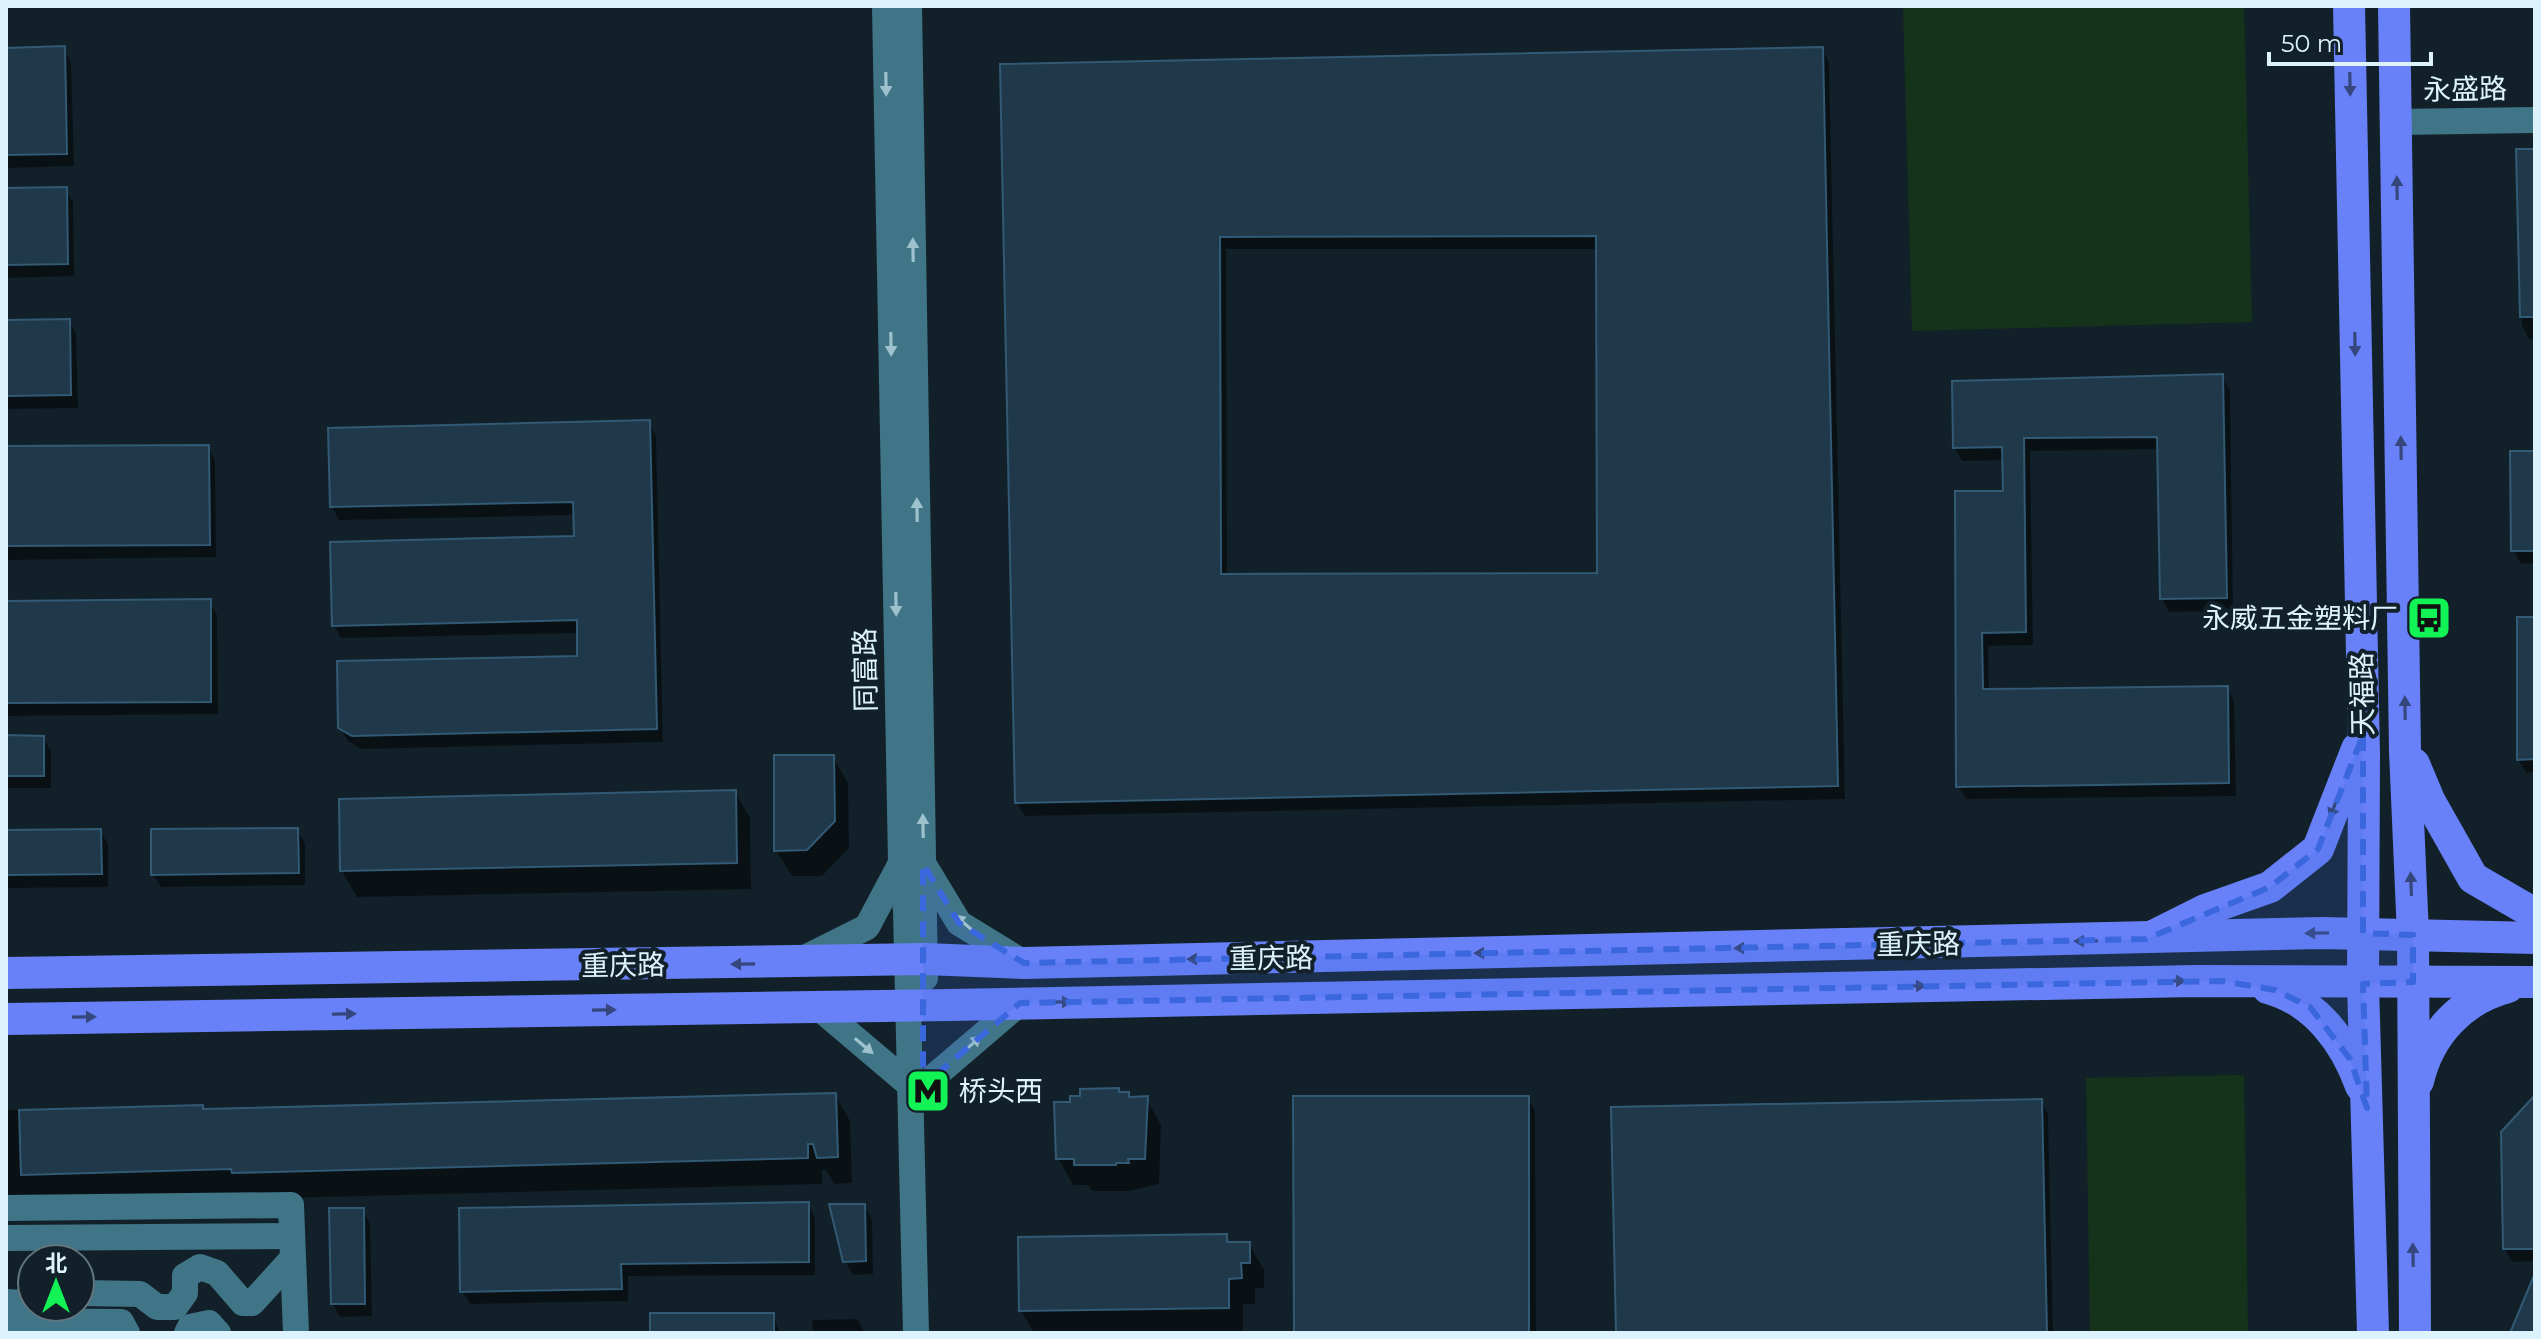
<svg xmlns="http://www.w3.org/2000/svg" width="2541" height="1339" font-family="Montserrat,'Noto Sans SC',sans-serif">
<rect width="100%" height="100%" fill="#122129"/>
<g fill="#15331a">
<polygon points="1903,6 2244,6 2252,322 1912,331"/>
<polygon points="2244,1075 2248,1333 2090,1333 2086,1078"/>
</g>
<g fill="#0007" fill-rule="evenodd">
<polygon points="63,48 71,62 74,166 6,168 6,50"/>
<path d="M1822,49L1829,62L1845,799L1025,816L1017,803L1002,66ZM1226,249H1598L1599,575L1227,576Z"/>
<polygon points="2518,151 2535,151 2535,338 2529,339 2522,325"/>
<polygon points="65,189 73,202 74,276 6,278 6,190"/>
<polygon points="69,321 76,334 78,408 6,409 6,322"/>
<polygon points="2222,377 2230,390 2233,611 2169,612 2162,599 2159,449 2030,451 2033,645 1988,646 1989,691 2227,688 2234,701 2236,796 1966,799 1958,786 1957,493 2005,493 2004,460 1962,461 1955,448"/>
<polygon points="649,423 656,436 663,742 361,749 348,741 340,727 579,657 579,633 341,638 334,625 576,538 575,515 339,520 332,507"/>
<polygon points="208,447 215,460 216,557 6,560 6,448"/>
<polygon points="2535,453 2535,563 2521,564 2513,550"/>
<polygon points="209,601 217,615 218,714 6,716 6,603"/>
<polygon points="2535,619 2535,772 2526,773 2519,760"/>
<polygon points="6,737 43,738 51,751 51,788 6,788"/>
<polygon points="833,757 848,783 849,848 822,876 792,876 776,850"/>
<polygon points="735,792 750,818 751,889 357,897 342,871"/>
<polygon points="297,830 305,843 305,885 161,887 153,874"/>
<polygon points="100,831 108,844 108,887 6,888 6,832"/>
<polygon points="1118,1090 1130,1099 1146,1098 1161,1125 1159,1184 1129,1191 1092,1191 1088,1185 1073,1185 1058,1158 1072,1104"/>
<polygon points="835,1095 850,1121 852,1183 834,1184 826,1170 822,1170 822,1184 249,1199 6,1199 6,1110 202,1107 205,1111"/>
<polygon points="1528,1098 1535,1111 1536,1333 1296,1333"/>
<polygon points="2535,1098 2535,1261 2512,1262 2505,1249"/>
<polygon points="2041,1101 2048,1114 2053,1333 1618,1333"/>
<polygon points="808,1204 815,1218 815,1275 628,1276 628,1301 470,1304 462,1291"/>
<polygon points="864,1206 872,1219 873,1274 853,1275 845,1261"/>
<polygon points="362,1210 370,1223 372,1316 340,1317 333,1304"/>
<polygon points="1225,1236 1230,1244 1249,1244 1264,1270 1264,1288 1255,1288 1255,1304 1243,1304 1243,1333 1034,1333 1021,1311"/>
<polygon points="773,1315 780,1333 652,1333"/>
<polygon points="857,1319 865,1333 813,1333 812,1320"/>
</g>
<g fill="#1f384a" stroke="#325a74" stroke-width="2" fill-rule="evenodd">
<polygon points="65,46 67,154 6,155 6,48"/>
<path d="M1823,47L1838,786L1015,803L1000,64ZM1596,236L1597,573L1221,574L1220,237Z"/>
<polygon points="2516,149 2535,149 2535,317 2520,317"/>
<polygon points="67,187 68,264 6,265 6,188"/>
<polygon points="70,319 71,395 6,396 6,320"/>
<polygon points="2223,374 2227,598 2160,599 2157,437 2024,438 2026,632 1982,633 1983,689 2228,686 2229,783 1956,787 1955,491 2003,491 2002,447 1953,448 1952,381"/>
<polygon points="650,420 657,729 352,736 338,728 337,661 577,656 577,620 332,626 330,542 574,536 573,502 330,507 328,428"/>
<polygon points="209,445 210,545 6,546 6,446"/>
<polygon points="2510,451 2535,451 2535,551 2511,551"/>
<polygon points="211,599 211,702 6,703 6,601"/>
<polygon points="2517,617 2535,617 2535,759 2517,760"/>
<polygon points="6,735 44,736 44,776 6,776"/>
<polygon points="774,755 834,755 835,821 807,850 774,851"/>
<polygon points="736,790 737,863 340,871 339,799"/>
<polygon points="298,828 299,873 151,875 151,829"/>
<polygon points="101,829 102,874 6,875 6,830"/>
<polygon points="1119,1088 1119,1092 1129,1092 1129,1097 1148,1096 1145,1159 1128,1159 1129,1163 1116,1163 1116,1165 1074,1165 1074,1159 1056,1159 1054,1102 1070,1102 1070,1096 1080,1096 1080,1089"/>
<polygon points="836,1093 838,1157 817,1158 813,1144 808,1144 808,1158 232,1173 231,1169 21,1175 19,1110 203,1105 203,1109"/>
<polygon points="2535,1095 2535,1249 2503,1249 2501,1132"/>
<polygon points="1293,1096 1529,1096 1529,1333 1294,1333"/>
<polygon points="2042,1099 2047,1333 1616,1333 1611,1107"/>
<polygon points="809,1202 809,1262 621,1264 622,1289 460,1292 459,1208"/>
<polygon points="829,1204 865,1204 866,1261 843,1262"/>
<polygon points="329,1208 364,1208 365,1304 331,1304"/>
<polygon points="1227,1234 1227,1242 1250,1242 1250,1263 1241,1263 1242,1278 1229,1279 1229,1308 1019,1311 1018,1237"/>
<polygon points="2535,1273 2535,1333 2510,1333"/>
<rect x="650" y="1313" width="124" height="20"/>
</g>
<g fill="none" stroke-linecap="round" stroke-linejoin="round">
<g stroke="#3f7586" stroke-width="26">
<polyline points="885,6 901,863 906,911 916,1333"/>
<polyline points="909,6 925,978"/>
<polyline points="2396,122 2535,120"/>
<polyline points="924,865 959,923 1024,963"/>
<polyline points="803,959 867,927 901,863"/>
<polyline points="818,1007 910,1085"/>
<polyline points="923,1086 1020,1003"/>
<polyline points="6,1208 291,1205 296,1333"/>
<polyline points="6,1238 292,1236"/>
<polyline points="80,1293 140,1294 157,1307 175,1307 185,1293 185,1276 200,1267 217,1273 243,1303 252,1303 293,1258"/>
<polyline points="6,1302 22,1303 32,1293"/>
<polyline points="6,1321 121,1322 127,1333"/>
<polyline points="187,1333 190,1327 209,1323 218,1333"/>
</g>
<g stroke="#6981f8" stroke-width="32">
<polyline points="2349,6 2364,754 2363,984 2373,1333"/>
<polyline points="2394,6 2405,751 2413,935 2415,1333"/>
<polyline points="2414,764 2429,800 2473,878 2535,914"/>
<polyline points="2155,935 2205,910 2270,887 2318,849 2357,749"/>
<polyline points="6,973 925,959 1024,963 2322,933 2535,938"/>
<path d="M2268,988C2315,1001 2345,1041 2361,1086"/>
<polyline points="6,1019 950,1005 2195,981 2535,982"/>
<path d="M2418,1081C2429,1034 2462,999 2508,987"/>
</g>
</g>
<defs><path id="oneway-solid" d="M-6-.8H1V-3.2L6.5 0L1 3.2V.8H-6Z" transform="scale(2)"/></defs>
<g fill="#9dc1cd">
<use href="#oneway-solid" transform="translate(886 84) rotate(89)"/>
<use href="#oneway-solid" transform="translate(913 250) rotate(-91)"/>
<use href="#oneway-solid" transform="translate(891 344) rotate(89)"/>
<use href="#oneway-solid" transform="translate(917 510) rotate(-91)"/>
<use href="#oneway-solid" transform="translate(896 604) rotate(89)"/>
<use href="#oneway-solid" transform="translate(923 826) rotate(-91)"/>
<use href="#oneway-solid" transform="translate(964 923) rotate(-139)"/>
<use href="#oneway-solid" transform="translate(972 1044) rotate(-41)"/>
<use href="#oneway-solid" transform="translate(864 1046) rotate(40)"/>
</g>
<g fill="#35477c">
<use href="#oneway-solid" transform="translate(2350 84) rotate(89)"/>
<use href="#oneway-solid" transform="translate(2397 188) rotate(-91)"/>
<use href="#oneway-solid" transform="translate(2355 344) rotate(89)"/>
<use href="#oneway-solid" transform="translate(2401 448) rotate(-91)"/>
<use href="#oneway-solid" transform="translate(2405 708) rotate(-91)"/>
<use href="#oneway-solid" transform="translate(2334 807) rotate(111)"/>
<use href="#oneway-solid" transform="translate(2411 884) rotate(-92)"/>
<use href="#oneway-solid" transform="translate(2317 933) rotate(179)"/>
<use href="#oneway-solid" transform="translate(2086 941) rotate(179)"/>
<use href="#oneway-solid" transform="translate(1746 948) rotate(179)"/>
<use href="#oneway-solid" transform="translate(1486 953) rotate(179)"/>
<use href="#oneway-solid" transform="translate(1199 959) rotate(179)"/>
<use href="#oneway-solid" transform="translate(743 964) rotate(179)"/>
<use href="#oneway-solid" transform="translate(2174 981) rotate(-1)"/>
<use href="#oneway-solid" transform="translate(1914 986) rotate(-1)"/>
<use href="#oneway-solid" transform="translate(1060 1002) rotate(-1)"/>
<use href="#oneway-solid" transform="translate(604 1010) rotate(-1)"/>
<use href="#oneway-solid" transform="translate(344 1014) rotate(-1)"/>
<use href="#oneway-solid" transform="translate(84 1017) rotate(-1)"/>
<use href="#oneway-solid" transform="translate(2413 1255) rotate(-91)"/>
</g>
<path fill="#3a67de" fill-opacity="0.2" stroke="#3a67de" stroke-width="6" stroke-dasharray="16 10" stroke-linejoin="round" d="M2363,735V933L2413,935V982L2363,984L2367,1108L2350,1059L2310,1007L2275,990L2222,981L1020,1003L923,1086V864L959,923L1024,963L2146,939L2270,887L2318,849Z"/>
<defs>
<g id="bus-square" transform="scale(2.3)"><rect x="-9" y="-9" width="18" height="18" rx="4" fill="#12f456" stroke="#122129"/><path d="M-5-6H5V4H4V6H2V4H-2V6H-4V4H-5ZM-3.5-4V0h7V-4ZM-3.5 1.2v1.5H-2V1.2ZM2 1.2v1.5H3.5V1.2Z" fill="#111"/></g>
<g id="metro-square" transform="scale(2.3)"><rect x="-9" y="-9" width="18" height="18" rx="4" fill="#12f456" stroke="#122129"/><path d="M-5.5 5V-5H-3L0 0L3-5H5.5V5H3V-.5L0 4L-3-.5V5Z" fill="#111"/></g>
</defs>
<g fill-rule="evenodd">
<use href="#bus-square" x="2429" y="618"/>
<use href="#metro-square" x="928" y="1091"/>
</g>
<g text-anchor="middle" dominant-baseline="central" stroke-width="8" stroke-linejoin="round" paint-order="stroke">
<g font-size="28" fill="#dcf3fd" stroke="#122129">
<text transform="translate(2465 89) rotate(-1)">永盛路</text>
<text transform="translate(865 670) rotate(-91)">同富路</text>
<text transform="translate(2362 694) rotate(-91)">天福路</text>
<text transform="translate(1918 944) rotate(-1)">重庆路</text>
<text transform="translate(1271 958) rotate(-1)">重庆路</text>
<text transform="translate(623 965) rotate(-1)">重庆路</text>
</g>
<g font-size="28" fill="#dcf3fd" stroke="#122129" text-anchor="end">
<text x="2398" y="618">永威五金塑料厂</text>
<text x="959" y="1091" text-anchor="start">桥头西</text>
</g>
</g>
<rect width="2541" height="1339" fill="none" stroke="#dcf3fd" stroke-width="16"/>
<g transform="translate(56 1283)"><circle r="38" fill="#122129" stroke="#63757e" stroke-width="2"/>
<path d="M0-6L14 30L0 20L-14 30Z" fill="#12f456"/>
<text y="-12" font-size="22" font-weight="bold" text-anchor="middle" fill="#dcf3fd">北</text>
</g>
<path d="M2269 52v12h162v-12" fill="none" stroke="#dcf3fd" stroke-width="4"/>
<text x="2281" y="52" font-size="24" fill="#dcf3fd" stroke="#122129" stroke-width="6" paint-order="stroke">50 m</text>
</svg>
